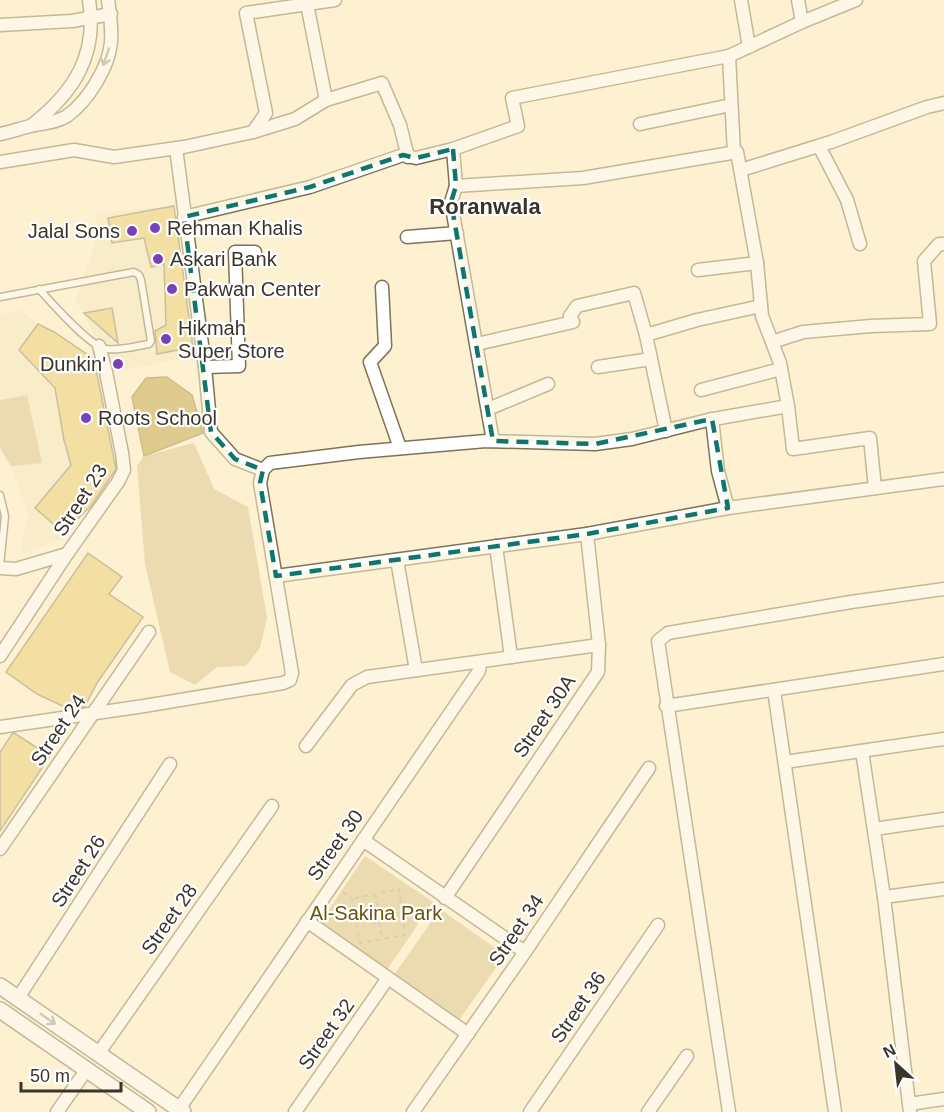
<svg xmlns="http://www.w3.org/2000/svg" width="944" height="1112" font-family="Helvetica,sans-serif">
<rect width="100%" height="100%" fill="#fdf1d1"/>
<g fill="#f4e6be">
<polygon points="174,206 193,349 175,360 113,372 76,300 94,247 97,213"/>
<polygon points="20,310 38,324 19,350 55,388 71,465 35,508 59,529 71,534 20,555 28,513 11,466 0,451 0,314"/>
</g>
<g fill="#d7c288">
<polygon points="27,395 42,463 11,466 0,447 0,400"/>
<polygon points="194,443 214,489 248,507 267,618 260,648 246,666 217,667 195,685 170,672 145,564 137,466 144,456"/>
<polygon points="365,856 433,902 387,970 319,924"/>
<polygon points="440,909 505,955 459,1020 394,975"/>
</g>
<polygon fill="#bd9d3e" stroke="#967e38" stroke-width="1.5" points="167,377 192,395 203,433 144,456 132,397 146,378"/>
<g fill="#e9c96b" stroke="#8c8265" stroke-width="1.5">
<polygon points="174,206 193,347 157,354 155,331 166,325 164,264 151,267 144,238 112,243 108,218"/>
<polygon points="112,308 118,343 84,313"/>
<polygon points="38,324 54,332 94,359 116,469 91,506 71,525 59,529 35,508 71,465 64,440 55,388 19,350"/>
<polygon points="88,553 122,577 109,594 143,617 97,683 85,706 69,709 37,694 6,672"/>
<polygon points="14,733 50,756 0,831 0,752 12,734"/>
</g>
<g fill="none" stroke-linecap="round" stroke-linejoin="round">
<g stroke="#7d7356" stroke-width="9">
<g id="service">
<path d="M0,297L134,272L139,275L141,280L151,341L149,344C136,346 119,351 106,349C89,346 52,303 39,289"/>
<polyline points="0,495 5,516 0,566"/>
</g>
</g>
<g stroke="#7d7356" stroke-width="15">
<g id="minor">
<polyline points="741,0 749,47"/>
<polyline points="798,0 802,22"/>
<polyline points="0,25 72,21 111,14"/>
<polyline points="326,100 382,83 400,125 408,157"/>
<polyline points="640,124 731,105"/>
<path d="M32,125C74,92 98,55 89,0"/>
<polyline points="253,132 295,119 326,100 307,4"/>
<path d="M0,134C11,132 21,128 31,126C44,123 56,123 67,116C88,101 109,67 111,42C112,28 110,13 108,0"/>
<polyline points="819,146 847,200 860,244"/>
<polyline points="176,148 205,367 211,432 235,459 263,470"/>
<polyline points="453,149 518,126 512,98 729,56"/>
<polyline points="734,153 729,56 802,22 856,0"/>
<polyline points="0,162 74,150 114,157 184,147 253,132 266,113 246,13 335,0"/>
<polyline points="741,170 831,142 927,107 944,103"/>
<polyline points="184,217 310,187 403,155 416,158 453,149 456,186 451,202 493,441"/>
<polyline points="407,237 457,233"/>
<polyline points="698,270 757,263"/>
<polyline points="382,287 385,346 370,362 400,448"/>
<polyline points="772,342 803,332 871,326 930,324 924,261 939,244 944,244"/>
<polyline points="477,344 573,322 570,316 577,306 634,293 646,335"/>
<polyline points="205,367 239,366 235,252 255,252"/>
<polyline points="598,367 651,359"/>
<polyline points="701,390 781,369"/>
<polyline points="788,406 793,449 870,438 875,488"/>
<polyline points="488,409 548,384"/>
<polyline points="666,431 646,335 697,320 761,306"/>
<polyline points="728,508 944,479"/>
<polyline points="496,546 511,657"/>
<polyline points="397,560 416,670"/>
<polyline points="0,568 16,569 67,554"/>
<polyline points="276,576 587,534 728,508 718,471 712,419"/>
<polyline points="0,656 67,554 118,482 124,470 122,453 106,372 99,346"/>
<polyline points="774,690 835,1112"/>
<polyline points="666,706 944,664"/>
<polyline points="0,727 144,706 283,683 290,680 292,673 260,483 263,470 270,463 359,452 486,441 595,444 632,439 708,420 788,406 780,363 762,316 757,263 737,152 583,178 456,186"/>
<polyline points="306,746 352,685 367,677 599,645"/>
<polyline points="862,751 884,897 910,1112"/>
<polyline points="785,762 944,739"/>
<polyline points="874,829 944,819"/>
<polyline points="363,840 525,952"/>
<polyline points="0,849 149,632"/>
<polyline points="884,897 944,889"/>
<polyline points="445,898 598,672 599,645 587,534"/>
<polyline points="307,921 468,1034"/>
<polyline points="18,998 170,764"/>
<polyline points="98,1054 272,806"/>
<polyline points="909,1104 944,1099"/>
<polyline points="179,1109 479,671 480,662"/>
<polyline points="57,1112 87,1069"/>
<polyline points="295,1112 388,978"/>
<polyline points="413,1112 525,952 649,768"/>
<polyline points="530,1112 658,925"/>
<polyline points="648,1112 687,1056"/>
<polyline points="729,1112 658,641 668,633 851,602 944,589"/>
</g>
</g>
<g stroke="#7d7356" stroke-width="18">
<g id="tertiary">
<polyline points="0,986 183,1112"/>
<polyline points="0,1010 148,1112"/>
</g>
</g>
<g stroke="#afa68e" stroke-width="2" stroke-dasharray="4.5 4.5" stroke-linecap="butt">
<polyline points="343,892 352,899 360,943 405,935 399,889 352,899"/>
<polyline points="375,894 378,909"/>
<polygon points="378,909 384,909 386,921 373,923 371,911"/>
<polyline points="385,915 402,912"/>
<polyline points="356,920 372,917"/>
<polyline points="379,922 382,939"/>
</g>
<use href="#service" stroke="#fff" stroke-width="6"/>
<use href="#minor" stroke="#fff" stroke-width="12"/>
<use href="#tertiary" stroke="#fff" stroke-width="15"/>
</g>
<defs><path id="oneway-shaft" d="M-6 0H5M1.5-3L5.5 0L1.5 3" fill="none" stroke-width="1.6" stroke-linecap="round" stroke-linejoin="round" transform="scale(1.5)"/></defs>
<g stroke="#9c9a94">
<use href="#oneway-shaft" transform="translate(106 57) rotate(109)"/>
<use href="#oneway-shaft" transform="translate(48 1019) rotate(35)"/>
</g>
<path d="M0 0H944V1112H0ZM453,149L456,186L451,202L493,441L595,444L712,419L728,508L587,534L276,576L260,483L263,470L235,459L211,432L184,217L310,187L403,155L416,158Z" fill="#fdf1d1" fill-opacity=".55" fill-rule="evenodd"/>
<path fill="none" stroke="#0f766e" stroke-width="4.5" stroke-dasharray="12 8" stroke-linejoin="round" d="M453,149L456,186L451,202L493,441L595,444L712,419L728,508L587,534L276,576L260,483L263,470L235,459L211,432L184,217L310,187L403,155L416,158Z"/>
<g fill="#7742b9" stroke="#fff" stroke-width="2">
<circle cx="155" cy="228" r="6"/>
<circle cx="132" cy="231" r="6"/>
<circle cx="158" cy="259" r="6"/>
<circle cx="172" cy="289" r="6"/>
<circle cx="166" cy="339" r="6"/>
<circle cx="118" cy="364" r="6"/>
<circle cx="86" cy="418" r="6"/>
</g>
<g text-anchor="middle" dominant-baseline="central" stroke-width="4.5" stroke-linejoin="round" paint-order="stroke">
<g font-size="20" fill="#3a3529" stroke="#fff" text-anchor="start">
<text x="167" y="228">Rehman Khalis</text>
<text x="120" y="231" text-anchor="end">Jalal Sons</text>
<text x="170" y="259">Askari Bank</text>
<text x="184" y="289">Pakwan Center</text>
<text x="178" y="328">Hikmah<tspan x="178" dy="23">Super Store</tspan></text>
<text x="106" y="364" text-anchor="end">Dunkin'</text>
<text x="98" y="418">Roots School</text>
</g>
<g font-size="20" fill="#3a3529" stroke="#fff">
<text transform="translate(80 500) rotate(-57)">Street 23</text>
<text transform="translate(544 716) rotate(-56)">Street 30A</text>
<text transform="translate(58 730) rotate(-56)">Street 24</text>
<text transform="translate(335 845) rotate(-55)">Street 30</text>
<text transform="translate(78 871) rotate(-57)">Street 26</text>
<text transform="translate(169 919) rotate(-55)">Street 28</text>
<text transform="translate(516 930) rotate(-56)">Street 34</text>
<text transform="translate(578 1007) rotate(-56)">Street 36</text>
<text transform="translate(326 1034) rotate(-55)">Street 32</text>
</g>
<g font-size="20" fill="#695408" stroke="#fff">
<text x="376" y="913">Al-Sakina Park</text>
</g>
<g font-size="22" font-weight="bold" fill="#3a3529" stroke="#fff">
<text x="485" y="206">Roranwala</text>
</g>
</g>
<g transform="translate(896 1064) rotate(333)" stroke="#ffffff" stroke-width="4.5" paint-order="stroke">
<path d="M0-4.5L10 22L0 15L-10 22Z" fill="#3a3529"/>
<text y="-9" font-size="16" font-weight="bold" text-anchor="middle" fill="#3a3529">N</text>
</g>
<path d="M21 1082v9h100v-9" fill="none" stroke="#3a3529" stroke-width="3"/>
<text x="30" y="1082" font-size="18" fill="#3a3529" stroke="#ffffff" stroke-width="4.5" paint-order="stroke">50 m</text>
</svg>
